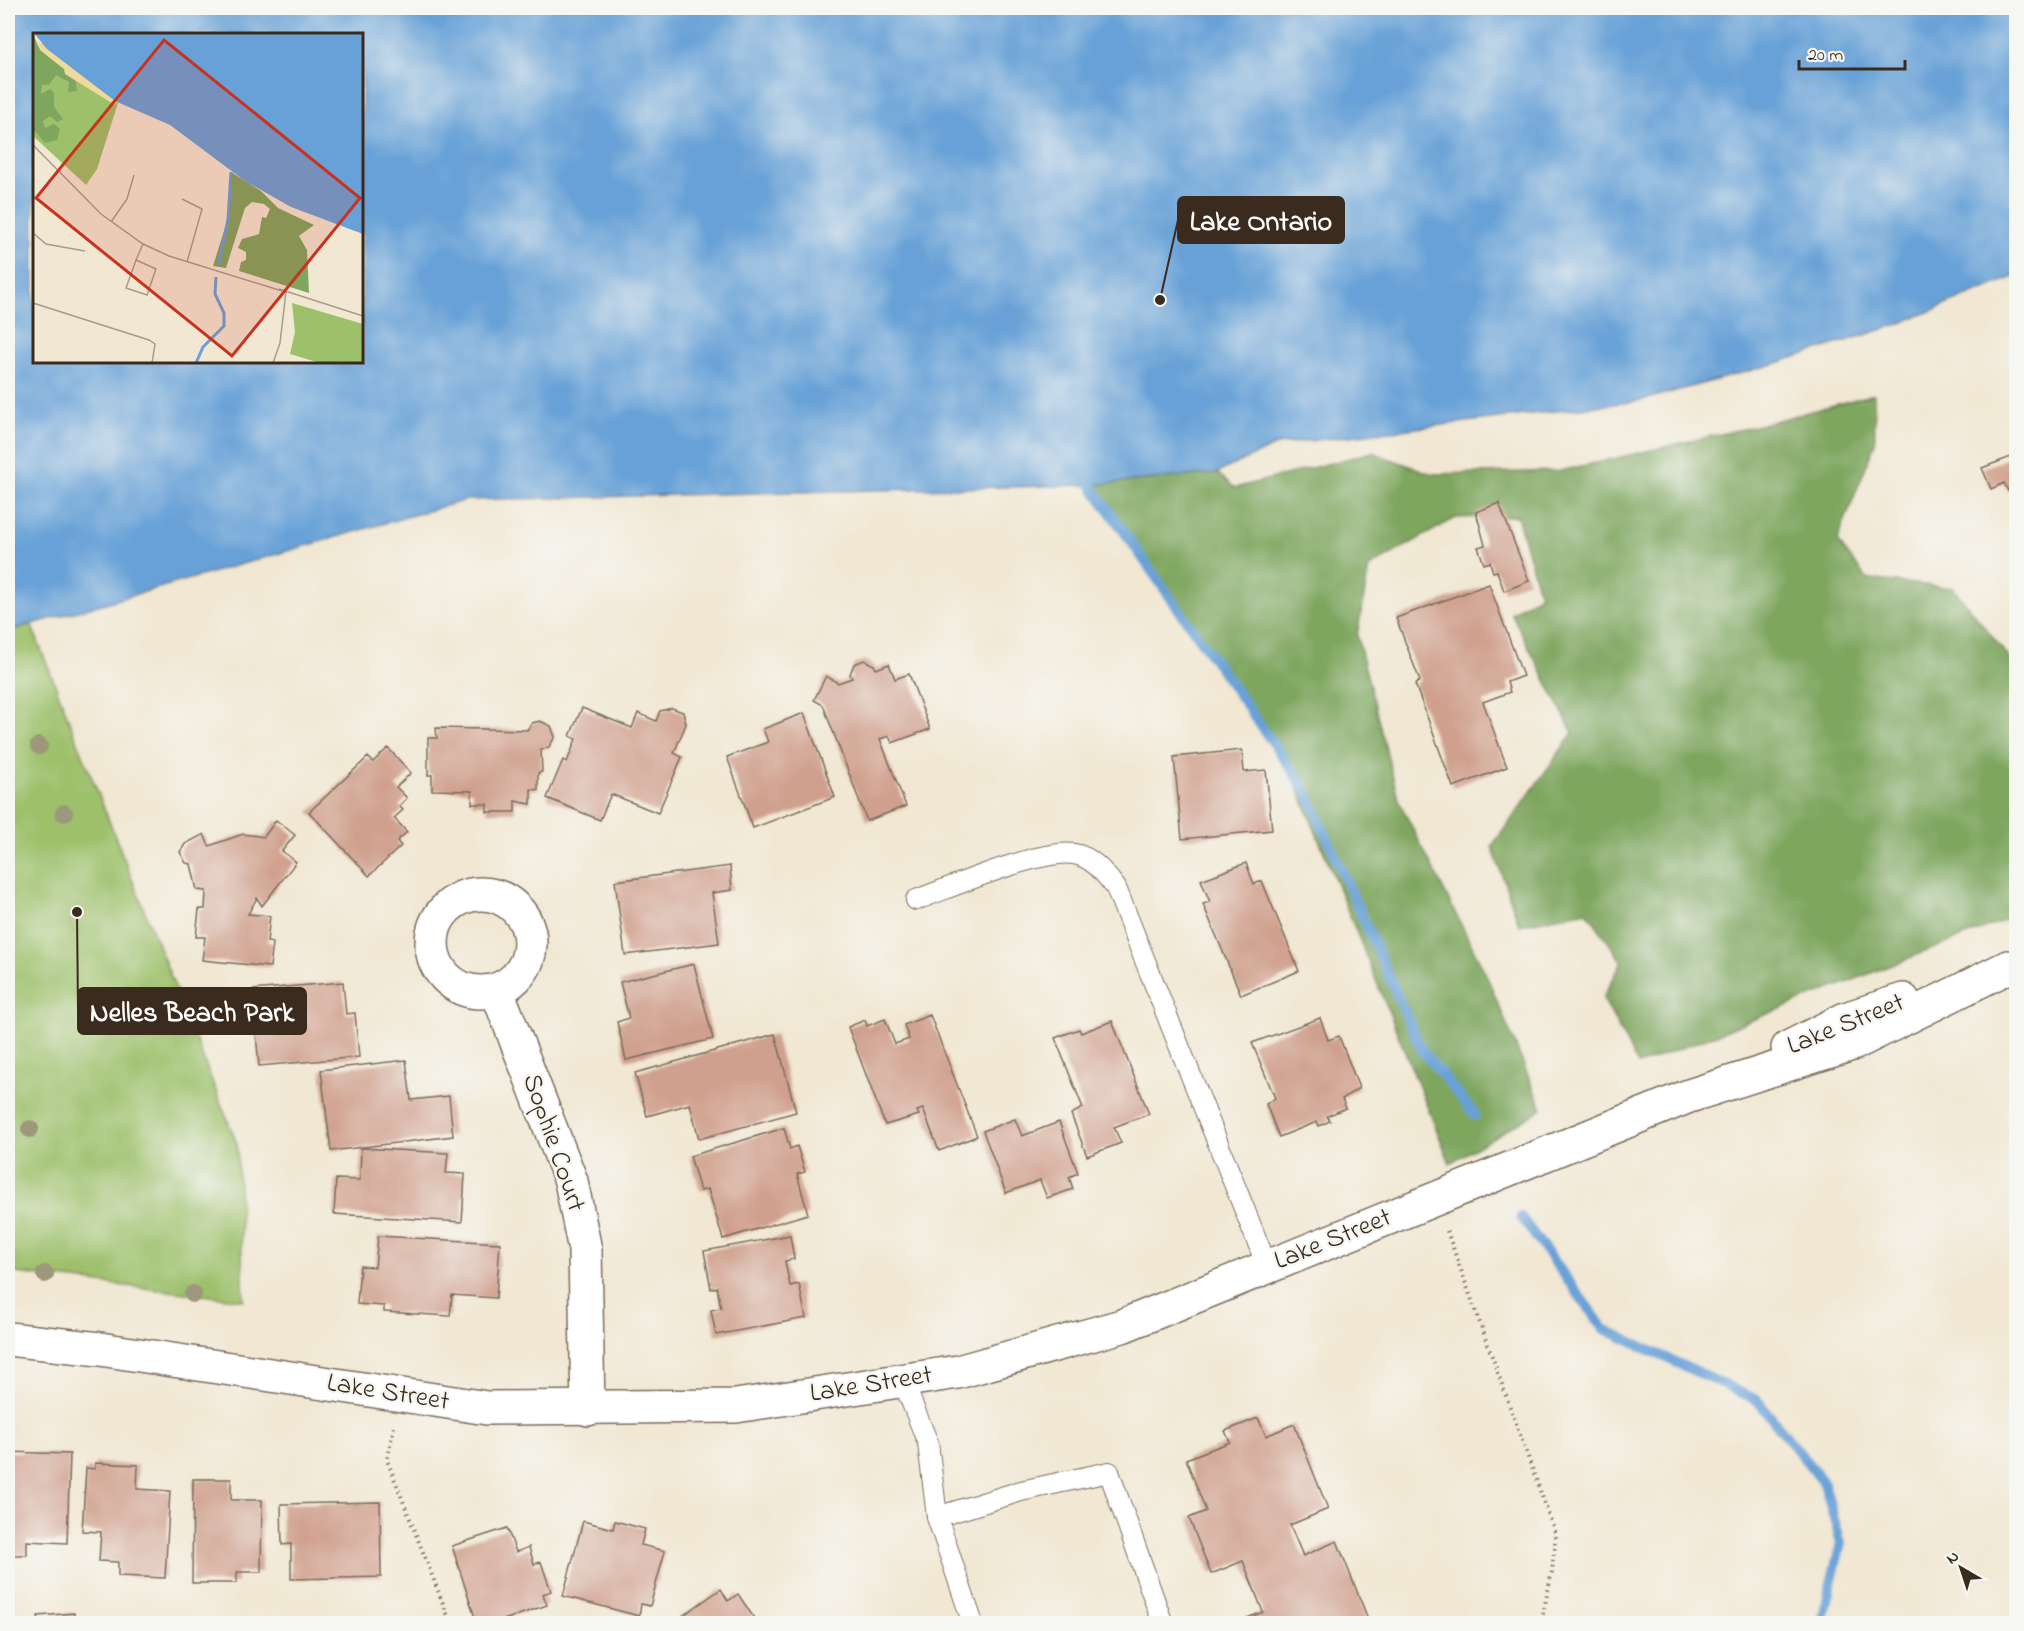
<svg xmlns="http://www.w3.org/2000/svg" width="2024" height="1631" font-family="'Indie Flower',sans-serif">
<rect width="100%" height="100%" fill="#f6f6f2"/>
<filter id="ink" filterUnits="userSpaceOnUse"><feTurbulence type="fractalNoise" baseFrequency=".0167" numOctaves="2"/><feDisplacementMap in="SourceGraphic" scale="12" xChannelSelector="R" yChannelSelector="G"/><feConvolveMatrix kernelMatrix="1 2 1 2 8 2 1 2 1" color-interpolation-filters="sRGB"/></filter>
<filter id="wash" filterUnits="userSpaceOnUse"><feTurbulence type="fractalNoise" baseFrequency=".008" numOctaves="4" result="noise"/><feDisplacementMap in="SourceGraphic" scale="24" xChannelSelector="R" yChannelSelector="G"/><feGaussianBlur stdDeviation="1.35" result="paint"/><feColorMatrix in="noise" values="0 0 0 0 0 0 0 0 0 0 0 0 0 0 0 0 0 1.4 0 .05"/><feComposite in="paint" operator="in"/></filter>
<g filter="url(#wash)">
<rect width="100%" height="100%" fill="#f1e7d2"/>
<polygon fill="#9dc06a" stroke="#6c7544" stroke-width="1.5" points="8,623 31,624 237,1144 244,1300 8,1272"/>
<polygon fill="#7ea65e" stroke="#5c683e" stroke-width="1.5" points="1874,394 1875,443 1837,541 1867,579 1953,588 2016,666 2016,916 1638,1065 1603,998 1622,962 1587,911 1519,925 1492,846 1573,733 1511,613 1540,595 1517,516 1455,518 1369,567 1357,636 1399,801 1486,974 1542,1109 1450,1163 1289,766 1091,485 1217,473 1235,488 1372,452 1432,474 1560,471 1764,424"/>
<path fill="#68a1d7" stroke="#52667a" stroke-width="1.5" fill-rule="evenodd" d="M8,8H2016V276L1899,324L1771,365L1639,401L1276,445L1217,473L1091,485L466,500L8,631ZM34,34H362V362H34Z"/>
<g fill="none" stroke-linecap="round" stroke-linejoin="round">
<g stroke="#68a1d7" stroke-width="10">
<polyline points="1091,485 1306,790 1421,1049 1475,1115"/>
<polyline points="1521,1217 1604,1329 1757,1400 1824,1483 1841,1543 1821,1624"/>
</g>
</g>
<g id="blocks">
<g fill="#d0a08e">
<polygon points="2016,455 2016,488 2008,491 2004,483 1991,489 1982,468"/>
<polygon points="1499,503 1529,581 1504,591 1497,571 1493,572 1490,562 1484,564 1478,547 1485,545 1476,512"/>
<polygon points="1489,584 1523,676 1507,682 1510,692 1483,702 1507,767 1453,787 1415,684 1420,681 1396,618"/>
<polygon points="864,660 874,665 876,669 889,664 895,679 909,674 930,729 892,743 889,736 880,739 906,806 867,821 823,705 814,700 826,676 838,683 852,678 850,674 854,664"/>
<polygon points="582,708 632,728 638,713 656,721 660,711 672,708 683,712 686,724 674,753 682,757 658,813 611,794 600,820 547,798 563,760 567,762 576,739 570,736"/>
<polygon points="804,713 835,797 753,828 727,757 768,742 763,729"/>
<polygon points="540,721 551,726 555,737 549,747 541,750 542,772 538,773 538,790 531,789 531,804 515,801 515,812 487,812 487,804 472,804 472,791 432,790 432,775 428,775 428,738 437,738 436,728 527,730 532,723"/>
<polygon points="388,748 411,773 396,787 407,798 399,806 403,810 394,818 407,832 397,841 401,846 369,876 309,812 368,757 373,762"/>
<polygon points="1242,750 1244,772 1266,770 1272,830 1182,839 1174,757"/>
<polygon points="276,820 295,835 282,851 296,862 262,906 257,898 248,914 270,916 267,942 273,943 270,967 202,960 205,937 196,937 199,909 205,909 206,891 197,890 191,864 186,863 180,852 185,844 204,834 209,846 243,834 264,837"/>
<polygon points="1246,863 1254,884 1262,881 1299,971 1241,995 1203,904 1210,902 1201,880"/>
<polygon points="730,866 732,890 712,893 719,943 625,955 615,881"/>
<polygon points="694,964 713,1039 626,1060 617,1022 629,1018 620,982"/>
<polygon points="343,982 346,1014 355,1013 359,1057 259,1066 252,990"/>
<polygon points="930,1015 977,1136 939,1151 923,1109 917,1111 919,1115 885,1125 848,1027 865,1020 867,1026 885,1019 895,1044 909,1039 904,1025"/>
<polygon points="1320,1018 1328,1040 1339,1036 1359,1088 1342,1099 1346,1108 1327,1116 1330,1121 1319,1126 1317,1122 1279,1137 1266,1104 1275,1098 1252,1043"/>
<polygon points="1112,1021 1149,1114 1114,1127 1121,1143 1087,1156 1071,1114 1083,1108 1055,1038 1079,1029 1081,1033"/>
<polygon points="775,1034 796,1112 699,1139 690,1104 647,1116 635,1073"/>
<polygon points="406,1060 411,1100 449,1096 453,1136 331,1151 321,1070"/>
<polygon points="1015,1119 1022,1136 1059,1122 1078,1173 1069,1177 1073,1189 1047,1198 1040,1180 1006,1193 983,1131"/>
<polygon points="784,1128 790,1149 797,1146 805,1172 797,1174 808,1214 723,1239 708,1189 700,1191 690,1156"/>
<polygon points="361,1148 448,1153 446,1173 465,1174 462,1222 334,1214 336,1179 360,1180"/>
<polygon points="790,1235 794,1259 785,1261 790,1286 799,1284 806,1318 716,1335 711,1310 721,1308 717,1287 711,1289 704,1251"/>
<polygon points="378,1236 500,1243 496,1298 452,1295 450,1316 384,1312 384,1306 357,1304 360,1266 375,1267"/>
<polygon points="1258,1418 1266,1436 1294,1424 1328,1509 1290,1525 1303,1556 1337,1541 1370,1624 1243,1624 1242,1620 1263,1612 1243,1561 1211,1574 1189,1518 1206,1511 1186,1459 1230,1442 1225,1431"/>
<polygon points="8,1452 70,1454 67,1543 27,1541 27,1555 8,1555"/>
<polygon points="95,1463 138,1465 137,1489 170,1491 165,1578 118,1576 118,1562 99,1561 101,1532 82,1531 86,1468 95,1469"/>
<polygon points="193,1479 231,1479 231,1500 262,1500 261,1572 237,1572 237,1583 192,1583"/>
<polygon points="380,1502 381,1577 291,1579 291,1544 282,1545 281,1504"/>
<polygon points="583,1521 613,1529 615,1521 645,1529 641,1545 665,1551 650,1606 641,1604 639,1616 563,1596"/>
<polygon points="507,1528 516,1552 529,1547 534,1564 541,1562 551,1591 543,1594 547,1605 492,1624 477,1624 452,1546"/>
<polygon points="721,1589 728,1601 738,1594 758,1624 671,1624"/>
<polygon points="74,1613 75,1624 39,1624 38,1616"/>
</g>
</g>
</g>
<g filter="url(#ink)">
<use href="#blocks" fill-opacity="0" stroke="#7b6c5d" stroke-width="1.5"/>
<g fill="none" stroke-linecap="round" stroke-linejoin="round">
<g stroke="#7b6c5d" stroke-width="22">
<g id="lane">
<path d="M916,900C952,887 1040,849 1074,854C1093,857 1105,874 1116,888L1267,1266"/>
<polyline points="903,1381 928,1443 937,1517 973,1624"/>
<polyline points="937,1517 1021,1491 1109,1472 1163,1624"/>
</g>
</g>
<g stroke="#7b6c5d" stroke-width="36">
<g id="street">
<circle cx="481" cy="943" r="49"/>
<polyline points="497,991 571,1181 585,1250 588,1409"/>
</g>
</g>
<g stroke="#7b6c5d" stroke-width="36">
<g id="secondary">
<polyline points="1788,1048 1845,1019 1903,1000"/>
<polyline points="8,1339 100,1349 487,1408 736,1406 958,1372 1122,1326 1689,1096 1855,1043 2008,967"/>
</g>
</g>
<g stroke="#7b6c5d" stroke-width="4" stroke-dasharray="1.5 4.5" stroke-linecap="butt">
<polyline points="1447,1231 1556,1535 1552,1571 1541,1624"/>
<polyline points="394,1427 387,1460 451,1624"/>
</g>
<use href="#lane" stroke="#fff" stroke-width="20"/>
<use href="#street" stroke="#fff" stroke-width="33"/>
<use href="#secondary" stroke="#fff" stroke-width="33"/>
</g>
<g fill="#9d987c">
<circle cx="39" cy="746" r="9"/>
<circle cx="64" cy="813" r="9"/>
<circle cx="30" cy="1129" r="9"/>
<circle cx="45" cy="1274" r="9"/>
<circle cx="193" cy="1294" r="9"/>
</g>
</g>
<g text-anchor="middle" dominant-baseline="central" stroke-width="5" stroke-linejoin="round" paint-order="stroke">
<g font-size="27" fill="#3b2a1e" stroke="#f6f6f2">
<text transform="translate(1846 1025) rotate(-22)">Lake Street</text>
<text transform="translate(553 1143) rotate(71)">Sophie Court</text>
<text transform="translate(1333 1240) rotate(-22)">Lake Street</text>
<text transform="translate(871 1385) rotate(-9)">Lake Street</text>
<text transform="translate(388 1393) rotate(9)">Lake Street</text>
</g>
</g>
<g transform="translate(33 33)">
<rect width="330" height="330" fill="#f1e7d2"/>
<path d="M9,10L85,70L64,136L53,152L0,103V26ZM259,270L330,291V330H287L257,321L262,299Z" fill="#9dc06a"/>
<path d="M0,1L7,17L42,45L44,58L35,59L36,49L23,42L16,52H9L8,61L17,56L21,60V74L30,86L24,89L17,83L10,88L12,95L21,91L27,96L24,107L12,110L0,96ZM198,139L228,158L245,175L281,192L266,203L274,217L276,260L206,238L208,229L213,227V219L205,215L209,206L226,201L229,184L233,185L237,176L231,171L219,169L212,175L193,235L180,233L196,182Z" fill="#7ea65e"/>
<path d="M5,8L84,69L82,72L32,41L31,36L7,17Z" fill="#eeda9e"/>
<path d="M1,0H330V201L258,174L212,148L137,92L82,68L14,16Z" fill="#68a1d7"/>
<path fill="none" stroke="#68a1d7" stroke-width="3" d="M186,230L195,186L198,139M163,330L170,314L191,293V280L182,261L183,244"/>
<path fill="none" stroke="#a89b8a" stroke-width="1.5" d="M0,112L68,181L110,211L136,223L249,258M149,166L169,176L154,229M78,189L94,166L101,142M0,200L13,211L52,218M103,227L123,236L114,262L93,255L103,227L110,211M246,256L330,283M0,270L116,307L122,311L119,330M240,330L247,310L253,259"/>
<path fill="#c8321e" fill-opacity="0.15" stroke="#c8321e" stroke-width="3" d="M131,7L327,165L199,323L3,165Z"/>
<rect width="330" height="330" fill="none" stroke="#3b2a1e" stroke-width="3"/>
</g>
<path fill="none" stroke="#3b2a1e" stroke-width="2" d="M1160 300L1178 220M77 912L78 1011"/>
<g fill="#3b2a1e" stroke="#f6f6f2" stroke-width="2">
<circle cx="1160" cy="300" r="6"/>
<circle cx="77" cy="912" r="6"/>
</g>
<g fill="#3b2a1e" stroke="#3b2a1e" stroke-width="2">
<rect x="1178" y="197" width="166" height="46" rx="6"/>
<rect x="78" y="988" width="228" height="46" rx="6"/>
</g>
<g font-size="28" text-anchor="middle" font-weight="bold" fill="#fff">
<text x="1261" y="230">Lake Ontario</text>
<text x="192" y="1021">Nelles Beach Park</text>
</g>
<rect width="2024" height="1631" fill="none" stroke="#f6f6f2" stroke-width="30"/>
<g transform="translate(1961 1568) rotate(321)" stroke="#f6f6f2" stroke-width="4.5" paint-order="stroke">
<path d="M0-4.5L10 22L0 15L-10 22Z" fill="#3b2a1e"/>
<text y="-9" font-size="16" font-weight="bold" text-anchor="middle" fill="#3b2a1e">N</text>
</g>
<path d="M1799 60v9h106v-9" fill="none" stroke="#3b2a1e" stroke-width="3"/>
<text x="1808" y="60" font-size="18" fill="#3b2a1e" stroke="#f6f6f2" stroke-width="4.5" paint-order="stroke">20 m</text>
</svg>
